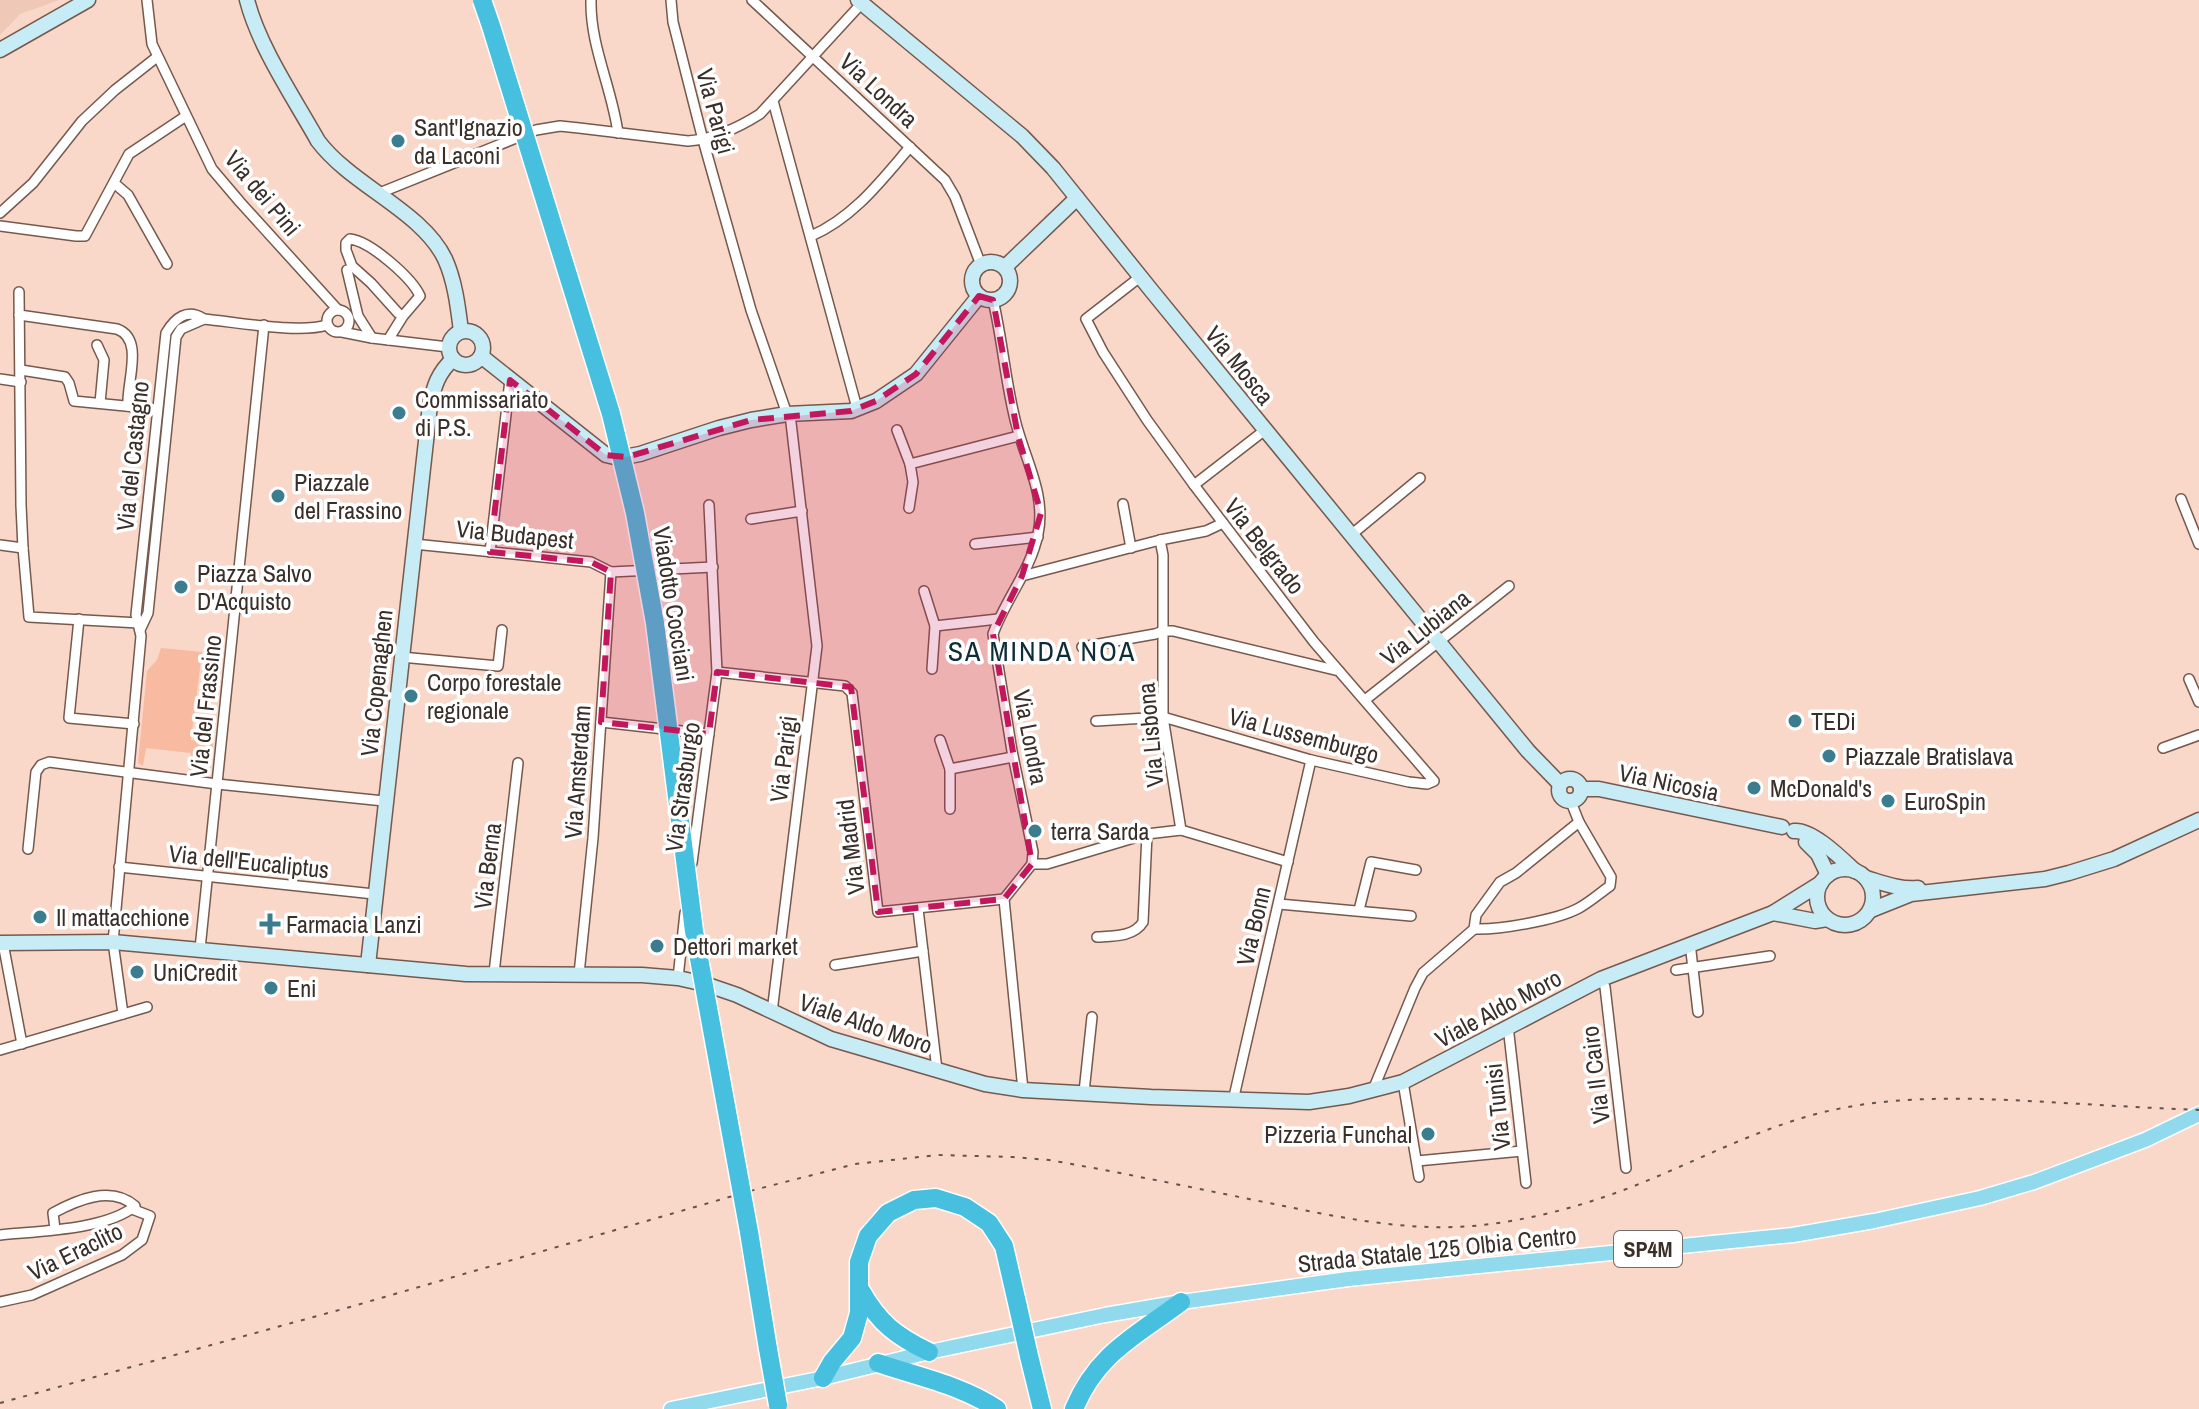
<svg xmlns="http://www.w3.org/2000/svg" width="2199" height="1409" font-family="'Archivo Narrow',sans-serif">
<rect width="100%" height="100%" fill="#f9d7c9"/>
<polygon fill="#efc8b7" points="0,0 59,0 20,14 0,35"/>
<polygon fill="#f8baa0" points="161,648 202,652 191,740 213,744 210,769 207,772 189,771 191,753 146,748 143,766 138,763 147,671 157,660"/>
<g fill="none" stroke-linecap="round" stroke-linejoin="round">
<g stroke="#75594d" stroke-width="12">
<g id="street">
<polyline points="147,0 152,44 212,169 240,202 338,310"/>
<path d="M591,0C590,46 612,88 618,133"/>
<polyline points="671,0 673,22 703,140 751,310 787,414"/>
<polyline points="752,0 945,180 955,197 981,265"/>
<polyline points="773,101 857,408"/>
<polyline points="114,183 128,195 167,264"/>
<path d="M377,194L536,130L560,126L579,128L688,141C715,139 738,128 760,114L862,3"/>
<polyline points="0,213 33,183 82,121 115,90 157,57"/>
<polyline points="0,226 76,236 85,236 129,154 186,116"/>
<path d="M811,236C853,218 881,181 910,147"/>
<polyline points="347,270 358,316 372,338"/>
<polyline points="19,292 21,505 23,548 29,617 139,623"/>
<path d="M993,300C1002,338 1005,377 1014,415C1022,455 1047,492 1038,534C1031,570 1005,600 993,634L1012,751L1033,852L1032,864L1004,899L1023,1090"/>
<circle cx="338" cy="321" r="11"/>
<path d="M19,315L117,329C145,339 126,383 128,406"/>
<polyline points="342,332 372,338 448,347"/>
<path d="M388,340L403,316L420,296C412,278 370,241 350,239L346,243V250L352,266L371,283L398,313L403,316"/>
<polyline points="97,345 104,360 100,403"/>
<polyline points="21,370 65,377 69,383 74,401 156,409"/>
<polyline points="0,379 21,382"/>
<polyline points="897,430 910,464 1018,436"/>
<polyline points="1194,485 1265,430"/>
<polyline points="2181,499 2199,544"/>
<polyline points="1123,504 1131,548"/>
<polyline points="909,508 913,482 910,464"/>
<polyline points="751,519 802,511"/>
<polyline points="1351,535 1420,478"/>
<polyline points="1160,540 1163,555 1163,717 1181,830"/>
<polyline points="414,544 591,562 611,572"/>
<polyline points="975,544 1038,537"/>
<polyline points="0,545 23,548"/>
<polyline points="490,552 510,380"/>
<polyline points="611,572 713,567"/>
<polyline points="1022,576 1160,540 1206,531 1223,523"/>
<polyline points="924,591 935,626 932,669"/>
<polyline points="79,619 69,718 134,724"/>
<polyline points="935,626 998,619"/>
<polyline points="140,630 148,613 176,337 181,329 204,319"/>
<polyline points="1082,647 1155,634 1163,631 1173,631 1339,671"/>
<polyline points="401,657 498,666 502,630"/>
<polyline points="717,672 845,686 852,693 878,912 1004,899"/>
<polyline points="2189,679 2199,702"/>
<polyline points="1365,700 1509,586"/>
<polyline points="1096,721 1163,717 1311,760 1409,782 1427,784 1434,781 1314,642 1194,485 1147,420 1103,352 1086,319 1140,277"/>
<polyline points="601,722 709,734"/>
<polyline points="940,740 950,769 950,809"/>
<polyline points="2163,748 2199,735"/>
<polyline points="950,769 1013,757"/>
<polyline points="28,849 36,772 41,765 49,762 217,784 384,801"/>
<polyline points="692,863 717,672 709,505"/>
<polyline points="1032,864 1047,864 1147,834 1181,830 1288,862"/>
<polyline points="119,867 374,894"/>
<polyline points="1279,904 1411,916"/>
<polyline points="918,909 937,1070"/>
<polyline points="1359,910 1371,862 1416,870"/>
<path d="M1474,929C1500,930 1557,920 1579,908C1590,902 1600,893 1610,886L1611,877L1579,822L1571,802"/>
<path d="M1097,937C1113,936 1134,937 1143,922L1147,834"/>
<polyline points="3,943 22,1044"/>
<polyline points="1690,943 1698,1012"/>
<polyline points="200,949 264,325"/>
<polyline points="835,965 923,951"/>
<polyline points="1676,970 1770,956"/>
<polyline points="494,973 518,763"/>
<polyline points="579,974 593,838 611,572"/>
<polyline points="678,978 685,913"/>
<polyline points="1601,979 1605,987 1626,1168"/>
<polyline points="772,1012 817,646 790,414"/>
<path d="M123,1014L113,942L141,636L136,615L166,333C175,318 187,308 204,319C236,322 299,334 327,325"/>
<polyline points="1508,1026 1526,1183"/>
<polyline points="0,1050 147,1007"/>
<polyline points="1403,1082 1419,1177"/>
<polyline points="1373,1090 1415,988 1423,973 1474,929 1476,915 1500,882 1516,873 1579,822"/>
<polyline points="1084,1092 1092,1017"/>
<polyline points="1233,1101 1311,760"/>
<polyline points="1417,1161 1522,1151"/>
<path d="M0,1235C38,1231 106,1230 135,1206C111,1185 77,1200 53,1213L55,1229"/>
<polyline points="0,1302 32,1295 122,1255 142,1240 150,1216 132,1209"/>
</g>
</g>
<g stroke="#75594d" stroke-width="17">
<g id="secondary">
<path d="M247,0C259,47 294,98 318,141C352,186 422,211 445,259C455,281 458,307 461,331"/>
<polyline points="858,0 1022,136 1053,168 1151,290 1528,751 1560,784"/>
<polyline points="0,50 88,0"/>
<circle cx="991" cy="281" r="19"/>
<polyline points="1005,267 1077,198"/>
<circle cx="466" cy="348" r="17"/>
<polyline points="481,356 606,455 619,458 640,454 719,428 751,420 787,414 851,411 876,401 916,374 979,296"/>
<circle cx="1570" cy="790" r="11"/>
<polyline points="1581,789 1599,789 1782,827"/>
<path d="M1794,831C1812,829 1841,858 1855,871"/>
<polyline points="1806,842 1818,854 1828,875"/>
<circle cx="1845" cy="897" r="28"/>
<path d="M1866,878C1883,883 1900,890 1918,888"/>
<polyline points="1871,910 1911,894 2045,879 2069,873 2114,859 2199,820"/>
<polyline points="1773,913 1815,921 1827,919"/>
<polyline points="0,943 113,942 466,974 642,975 678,978 705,984 737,995 831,1039 985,1084 1023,1090 1151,1097 1309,1102 1349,1096 1403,1082 1601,979 1773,913 1821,883"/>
<path d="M368,965L430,405C434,386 438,373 453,359"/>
</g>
</g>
<g stroke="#fff" stroke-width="17">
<polyline id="primary" points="671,1409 823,1378 929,1352 1105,1315 1181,1302 1348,1279 1793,1235 1874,1221 1980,1198 2034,1182 2145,1140 2199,1114"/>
</g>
<g stroke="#fff" stroke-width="21">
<g id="highway">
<polyline points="749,1232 768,1349"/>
<path d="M861,1291C879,1323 896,1336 929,1352"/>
<polyline points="1029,1356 1042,1409"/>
<path d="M878,1363C919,1377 961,1385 997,1409"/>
<polyline points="823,1378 832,1362 852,1338 859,1313 859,1262 868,1236 888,1213 914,1200 936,1198 965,1207 989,1223 1004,1246 1018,1307"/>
<path d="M1074,1409C1097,1353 1136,1336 1181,1302"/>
</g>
</g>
<use href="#street" stroke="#fff" stroke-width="9"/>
<use href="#secondary" stroke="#c8ecf5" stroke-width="14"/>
<use href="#primary" stroke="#91d9ec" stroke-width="14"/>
<use href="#highway" stroke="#47c0df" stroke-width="18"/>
<path stroke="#63534b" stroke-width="2" stroke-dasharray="4 8" stroke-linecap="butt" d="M0,1403L350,1307L750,1191L855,1164L938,1155L1013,1157L1049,1160C1124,1173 1199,1189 1274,1204C1343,1218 1412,1233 1483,1225C1534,1219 1582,1206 1629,1188C1693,1163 1754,1130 1820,1113C1895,1094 1972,1098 2048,1102C2099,1105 2149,1108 2199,1110"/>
<g stroke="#fff" stroke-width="21" stroke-linecap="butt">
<g id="highway-bridge">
<polyline points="482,0 491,26 611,414 635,513 655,623 694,931 749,1232"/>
<polyline points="1018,1307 1029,1356"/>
<polyline points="768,1349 778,1405"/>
</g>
</g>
<use href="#highway-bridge" stroke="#47c0df" stroke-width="18"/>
</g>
<path fill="#c2185b" fill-opacity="0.2" stroke="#c2185b" stroke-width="6" stroke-dasharray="16 10" stroke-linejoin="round" d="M979,296L993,300L1018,436L1041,513L1022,576L993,634L1032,864L1004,899L878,912L851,687L717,672L709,734L601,722L611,572L591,562L490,552L510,380L606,455L627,457L751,420L851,411L876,401L916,374Z"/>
<g fill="#3b7c8e" stroke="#fff" stroke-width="3">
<circle cx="398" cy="141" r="8"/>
<circle cx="399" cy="413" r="8"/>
<circle cx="278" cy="496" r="8"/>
<circle cx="181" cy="587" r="8"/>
<circle cx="411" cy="696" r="8"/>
<circle cx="1795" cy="721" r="8"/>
<circle cx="1829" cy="756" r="8"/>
<circle cx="1754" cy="788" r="8"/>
<circle cx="1888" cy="801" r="8"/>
<circle cx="1035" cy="831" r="8"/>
<circle cx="40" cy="917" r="8"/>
<path d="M266 912h8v8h8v8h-8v8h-8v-8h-8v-8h8z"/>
<circle cx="657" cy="946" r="8"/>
<circle cx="137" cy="972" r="8"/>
<circle cx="271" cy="988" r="8"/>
<circle cx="1428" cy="1134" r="8"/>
</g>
<g text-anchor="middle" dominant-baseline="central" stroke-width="7" stroke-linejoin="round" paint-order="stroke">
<rect fill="#fff" stroke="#756d68" stroke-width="2" x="1614" y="1231" width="68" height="36" rx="6"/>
<g font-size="22" font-weight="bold" fill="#3a2e28">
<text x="1648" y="1249">SP4M</text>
</g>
<g font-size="24" fill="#3a2e28" stroke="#fff">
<text transform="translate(879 90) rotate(43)">Via Londra</text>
<text transform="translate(716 111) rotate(75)">Via Parigi</text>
<text transform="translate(263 193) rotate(50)">Via dei Pini</text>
<text transform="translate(1240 365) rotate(51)">Via Mosca</text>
<text transform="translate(132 456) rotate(-84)">Via del Castagno</text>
<text transform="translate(515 534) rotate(6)">Via Budapest</text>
<text transform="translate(1265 546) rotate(52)">Via Belgrado</text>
<text transform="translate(674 604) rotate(81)">Viadotto Cocciani</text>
<text transform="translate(1425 627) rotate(-38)">Via Lubiana</text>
<text transform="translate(376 683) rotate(-84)">Via Copenaghen</text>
<text transform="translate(205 706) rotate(-84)">Via del Frassino</text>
<text transform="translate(1150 735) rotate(-95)">Via Lisbona</text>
<text transform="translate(1304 735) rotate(15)">Via Lussemburgo</text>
<text transform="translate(1031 737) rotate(79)">Via Londra</text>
<text transform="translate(783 759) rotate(-83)">Via Parigi</text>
<text transform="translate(577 772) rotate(-86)">Via Amsterdam</text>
<text transform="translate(1669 782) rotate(12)">Via Nicosia</text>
<text transform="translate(682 787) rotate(-82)">Via Strasburgo</text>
<text transform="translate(850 847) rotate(-97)">Via Madrid</text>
<text transform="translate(249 861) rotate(6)">Via dell'Eucaliptus</text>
<text transform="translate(487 866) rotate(-83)">Via Berna</text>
<text transform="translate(1253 926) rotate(-77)">Via Bonn</text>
<text transform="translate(1498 1008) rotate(-28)">Viale Aldo Moro</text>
<text transform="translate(866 1023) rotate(19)">Viale Aldo Moro</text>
<text transform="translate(1595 1075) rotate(-97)">Via Il Cairo</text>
<text transform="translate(1497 1107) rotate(-96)">Via Tunisi</text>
<text transform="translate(1437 1249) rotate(-6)">Strada Statale 125 Olbia Centro</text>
<text transform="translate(75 1251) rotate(-26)">Via Eraclito</text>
</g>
<g font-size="24" fill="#3a2e28" stroke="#fff" text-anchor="start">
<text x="414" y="127">Sant'Ignazio<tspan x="414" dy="28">da Laconi</tspan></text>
<text x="415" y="399">Commissariato<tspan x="415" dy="28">di P.S.</tspan></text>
<text x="294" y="482">Piazzale<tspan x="294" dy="28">del Frassino</tspan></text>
<text x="197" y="573">Piazza Salvo<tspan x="197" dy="28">D'Acquisto</tspan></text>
<text x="427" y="682">Corpo forestale<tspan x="427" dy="28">regionale</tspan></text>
<text x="1811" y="721">TEDi</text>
<text x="1845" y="756">Piazzale Bratislava</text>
<text x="1770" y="788">McDonald's</text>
<text x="1904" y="801">EuroSpin</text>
<text x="1051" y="831">terra Sarda</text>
<text x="56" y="917">Il mattacchione</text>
<text x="286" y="924">Farmacia Lanzi</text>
<text x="673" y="946">Dettori market</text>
<text x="153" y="972">UniCredit</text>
<text x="287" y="988">Eni</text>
<text x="1412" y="1134" text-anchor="end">Pizzeria Funchal</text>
</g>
<g font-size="28" letter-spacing="2" fill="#0e2e37" stroke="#fff">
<text x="1042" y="651">SA MINDA NOA</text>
</g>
</g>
</svg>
